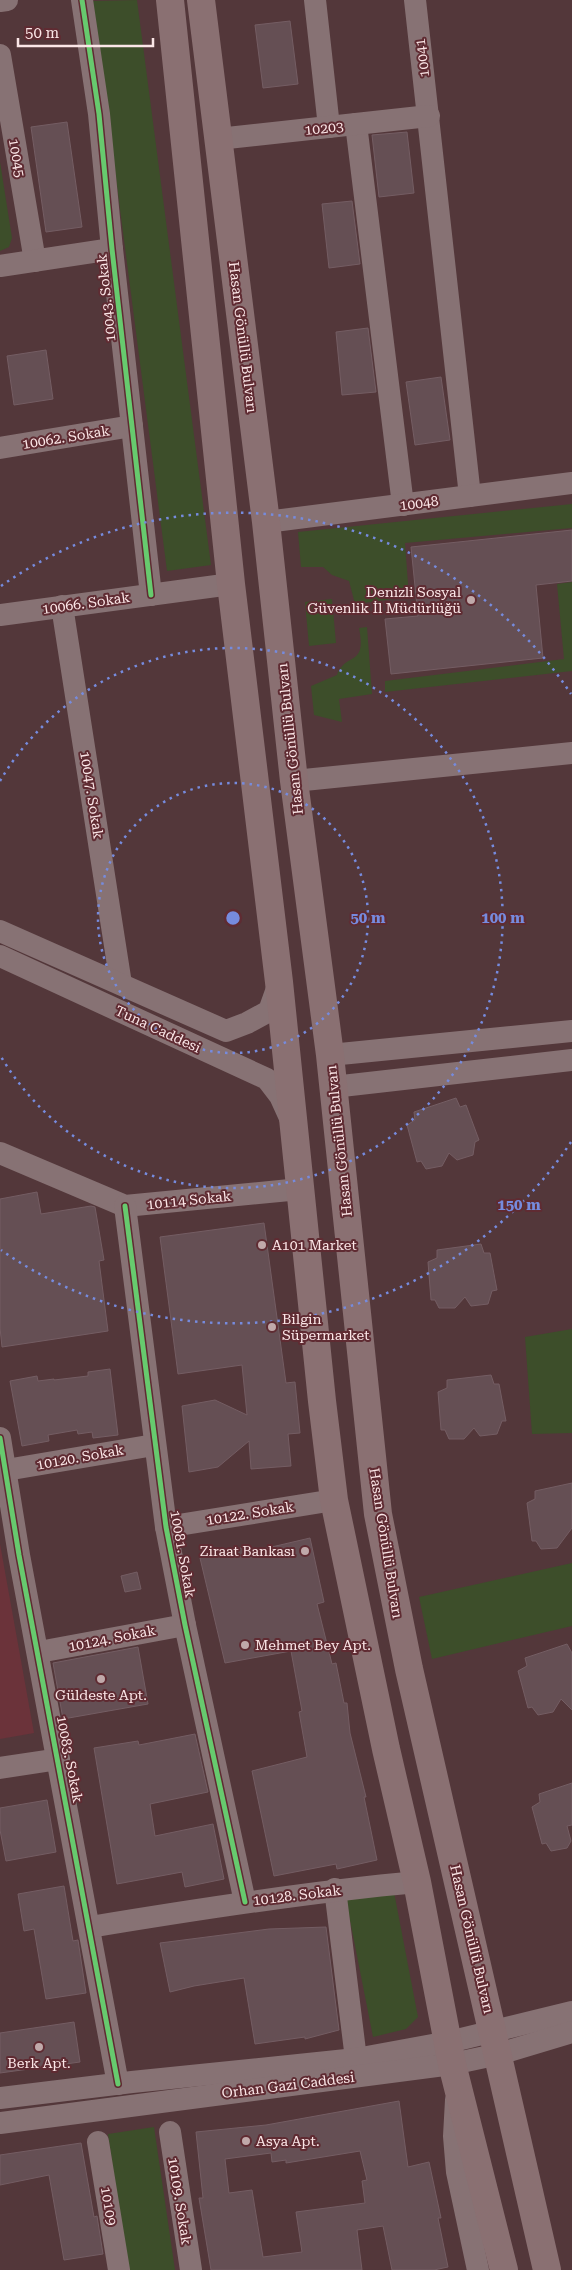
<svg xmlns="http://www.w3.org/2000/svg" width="572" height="2270" font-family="'Roboto Serif',serif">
<rect width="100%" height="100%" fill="#53373a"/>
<polygon fill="#6b333a" points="0,1544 34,1733 0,1739"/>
<g fill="#3d4e2a">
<polygon points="137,0 211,565 167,571 93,1"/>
<polygon points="0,162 12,238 9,247 0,251"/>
<polygon points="572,504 572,528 405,543 409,597 355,604 349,581 332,575 323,567 301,567 298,532"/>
<polygon points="572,582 572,671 385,692 385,681 564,659 557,584"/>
<polygon points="332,599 336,643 309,646 305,602"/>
<path d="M367,627L372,694L339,699L342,722L314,715L311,686L337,675C346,651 367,668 359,628Z"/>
<polygon points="572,1329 572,1433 532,1434 525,1337"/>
<polygon points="572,1563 572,1626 432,1659 419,1597"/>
<polygon points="394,1892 418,2017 406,2029 373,2037 346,1900"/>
<polygon points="154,2127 175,2270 128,2270 108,2134"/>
</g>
<g fill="#654f54" stroke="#745d63" fill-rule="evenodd">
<polygon points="290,21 298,84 263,88 255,25"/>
<polygon points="67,122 82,227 46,232 31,127"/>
<polygon points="407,132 414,193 379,197 372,135"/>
<polygon points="352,201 360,264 329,268 322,204"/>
<polygon points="368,328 376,392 342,395 336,332"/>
<polygon points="46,350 53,399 14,405 7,356"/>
<polygon points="441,377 450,440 415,445 406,382"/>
<polygon points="572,530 572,581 536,585 543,658 391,674 385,619 418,616 411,547"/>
<polygon points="456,1098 460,1107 466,1105 479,1140 475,1142 473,1155 457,1160 449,1153 442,1166 426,1169 421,1161 417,1162 407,1125 415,1120 414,1112"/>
<polygon points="37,1192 41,1214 91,1206 95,1207 104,1260 99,1261 108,1331 2,1347 0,1328 0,1199"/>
<polygon points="264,1223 286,1383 295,1382 300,1433 288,1434 291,1466 251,1469 249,1441 218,1467 189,1472 182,1406 215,1400 247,1415 242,1365 178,1374 160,1237"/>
<polygon points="481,1244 484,1253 490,1253 497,1290 492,1291 488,1304 471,1306 465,1297 455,1308 439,1308 435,1300 431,1300 428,1262 437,1258 437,1250"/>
<polygon points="110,1369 118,1435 93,1438 92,1432 78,1434 77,1430 48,1435 49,1441 22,1446 10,1381 37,1376 38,1381 54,1379 54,1380 88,1376 88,1372"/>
<polygon points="491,1375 494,1384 499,1384 506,1421 502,1421 497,1434 480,1436 474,1428 464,1439 449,1439 445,1430 441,1430 438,1392 447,1388 447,1380"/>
<polygon points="572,1483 572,1528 557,1548 541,1549 536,1541 532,1541 527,1503 535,1499 535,1491"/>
<polygon points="310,1538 324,1602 317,1604 332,1664 336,1663 344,1703 347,1703 350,1733 366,1797 364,1797 377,1860 337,1869 336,1864 274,1876 252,1771 307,1757 299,1712 302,1711 291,1651 225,1663 200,1558 245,1547 246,1553"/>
<polygon points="137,1572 141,1589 125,1592 121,1576"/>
<polygon points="567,1644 572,1653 572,1710 561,1699 553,1712 538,1715 532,1707 528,1708 518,1671 527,1666 525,1658"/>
<polygon points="138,1647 148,1704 63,1719 53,1663"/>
<polygon points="195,1734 208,1792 150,1804 155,1836 213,1824 224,1879 185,1887 182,1872 117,1884 94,1748 138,1741 139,1745"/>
<polygon points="572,1783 572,1825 567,1826 571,1841 567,1848 551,1851 546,1843 542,1844 532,1807 540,1802 539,1794"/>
<polygon points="47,1800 56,1852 6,1861 0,1830 0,1808"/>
<polygon points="64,1886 73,1941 78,1940 86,1993 46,1999 34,1929 24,1931 18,1894"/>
<polygon points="326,1927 339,2030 305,2039 305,2037 255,2044 244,1978 194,1986 170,1992 160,1943 269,1929"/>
<polygon points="74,2022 80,2062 0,2073 0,2033"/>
<path d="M399,2101L408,2167L429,2162L441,2218H438L448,2267L434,2270H392L383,2226L357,2230L362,2270H211L199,2198H203L196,2132L266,2125ZM360,2151L367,2180L362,2181L365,2203L296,2212L302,2252L263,2257L252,2190L229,2193L225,2159L271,2153L272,2162L286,2160V2163Z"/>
<polygon points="81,2143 94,2217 97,2216 103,2254 64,2260 49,2175 0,2185 0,2155"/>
</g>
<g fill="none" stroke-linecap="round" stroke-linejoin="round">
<g stroke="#877274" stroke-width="22">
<polyline points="82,0 99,114 112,249 151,595"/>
<polyline points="315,0 329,127"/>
<polyline points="415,0 470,496"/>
<polyline points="0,1 7,0"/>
<polyline points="0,55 35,261"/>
<polyline points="356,124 403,505"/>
<polyline points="218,139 429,116"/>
<polyline points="0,266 112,249"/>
<polyline points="0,448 132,426"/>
<polyline points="266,522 572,483"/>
<polyline points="62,606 121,984"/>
<polyline points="0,615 231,584"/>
<polyline points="294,781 572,753"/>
<polyline points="0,931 226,1031 247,1023 269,1011 279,983"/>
<polyline points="0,956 267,1079 280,1096 290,1118"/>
<polyline points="330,1055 572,1031"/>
<polyline points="333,1087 572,1060"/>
<polyline points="0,1153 125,1206 300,1189"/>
<polyline points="125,1206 166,1527 185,1625 245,1902"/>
<polyline points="0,1438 19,1555 118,2084"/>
<polyline points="6,1470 154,1445"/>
<polyline points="166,1527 334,1500"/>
<polyline points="39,1652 185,1625"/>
<polyline points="0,1768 59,1759"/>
<polyline points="335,1889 356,2059"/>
<path d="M90,1927C198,1909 307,1892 417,1882"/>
<polyline points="0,2098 132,2082 356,2059 449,2042 572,2012"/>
<polyline points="456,2100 454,2136 457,2172 478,2270"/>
<polyline points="0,2123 452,2064 499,2054 572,2032"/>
<polyline points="170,2132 191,2270"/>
<polyline points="98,2142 119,2270"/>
</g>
<g stroke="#8a7072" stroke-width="28">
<polyline points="170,0 231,584 279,982 322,1401 334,1500 386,1749 417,1882 452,2064 504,2270"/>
<polyline points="201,0 266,522 294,781 330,1055 378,1514 409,1669 547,2270"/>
</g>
<g stroke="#5f2b32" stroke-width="8">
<g id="cycleway">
<polyline points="82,0 99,114 112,249 151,595"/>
<polyline points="125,1206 166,1527 185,1625 245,1902"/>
<polyline points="0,1438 19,1555 118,2084"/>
</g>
</g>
<use href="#cycleway" stroke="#67ca6e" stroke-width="5"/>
</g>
<g fill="none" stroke="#768bde" stroke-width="2.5" stroke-dasharray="2.5 5">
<circle cx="233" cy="918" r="135"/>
<path d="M0 781A270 270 0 1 1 0 1055"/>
<path d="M571 1142A405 405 0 0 1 1 1250M1 586A405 405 0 0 1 571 694"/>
</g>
<g fill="#c0a9aa" stroke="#5f2b32" stroke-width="2">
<circle cx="471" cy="600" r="5"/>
<circle cx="262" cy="1245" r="5"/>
<circle cx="272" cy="1327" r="5"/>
<circle cx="305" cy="1551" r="5"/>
<circle cx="245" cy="1645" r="5"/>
<circle cx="101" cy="1679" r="5"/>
<circle cx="39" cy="2047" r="5"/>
<circle cx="246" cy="2141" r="5"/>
</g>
<g text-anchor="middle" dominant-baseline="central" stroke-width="4" stroke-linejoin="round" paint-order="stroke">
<g font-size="14" fill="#fbe6e7" stroke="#5f2b32">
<text transform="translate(422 58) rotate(-97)">10041</text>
<text transform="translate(324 128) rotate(-6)">10203</text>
<text transform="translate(17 158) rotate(80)">10045</text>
<text transform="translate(106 298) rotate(-96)">10043. Sokak</text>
<text transform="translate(243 337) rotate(83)">Hasan Gönüllü Bulvarı</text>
<text transform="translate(66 437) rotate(-9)">10062. Sokak</text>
<text transform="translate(419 503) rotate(-7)">10048</text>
<text transform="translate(86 603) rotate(-8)">10066. Sokak</text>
<text transform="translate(290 739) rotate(-96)">Hasan Gönüllü Bulvarı</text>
<text transform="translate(92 795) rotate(81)">10047. Sokak</text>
<text transform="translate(158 1029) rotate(25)">Tuna Caddesi</text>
<text transform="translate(339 1141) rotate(-96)">Hasan Gönüllü Bulvarı</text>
<text transform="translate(189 1200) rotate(-6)">10114 Sokak</text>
<text transform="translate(80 1457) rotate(-10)">10120. Sokak</text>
<text transform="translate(250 1513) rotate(-9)">10122. Sokak</text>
<text transform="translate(386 1543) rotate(81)">Hasan Gönüllü Bulvarı</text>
<text transform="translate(183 1554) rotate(80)">10081. Sokak</text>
<text transform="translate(112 1638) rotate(-11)">10124. Sokak</text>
<text transform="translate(70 1759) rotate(79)">10083. Sokak</text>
<text transform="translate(297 1895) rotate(-7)">10128. Sokak</text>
<text transform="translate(472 1939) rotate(77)">Hasan Gönüllü Bulvarı</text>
<text transform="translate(288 2085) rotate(-7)">Orhan Gazi Caddesi</text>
<text transform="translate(180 2201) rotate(81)">10109. Sokak</text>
<text transform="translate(109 2206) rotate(80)">10109</text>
</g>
<g font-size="14" fill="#fbe6e7" stroke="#5f2b32" text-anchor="start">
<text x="461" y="592" text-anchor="end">Denizli Sosyal<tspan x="461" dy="16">Güvenlik İl Müdürlüğü</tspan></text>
<text x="272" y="1245">A101 Market</text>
<text x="282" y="1319">Bilgin<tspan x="282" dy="16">Süpermarket</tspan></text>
<text x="295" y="1551" text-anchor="end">Ziraat Bankası</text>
<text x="255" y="1645">Mehmet Bey Apt.</text>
<text x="101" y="1695" text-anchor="middle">Güldeste Apt.</text>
<text x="39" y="2063" text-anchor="middle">Berk Apt.</text>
<text x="256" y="2141">Asya Apt.</text>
</g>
</g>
<circle cx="233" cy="918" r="8" fill="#768bde" stroke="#5f2b32" stroke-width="2.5"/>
<g font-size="15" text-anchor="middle" font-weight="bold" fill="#768bde" stroke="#5f2b32" stroke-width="4" stroke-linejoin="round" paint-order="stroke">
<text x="368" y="923">50 m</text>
<text x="503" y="923">100 m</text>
<text x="519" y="1210">150 m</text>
</g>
<path d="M18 38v8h135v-8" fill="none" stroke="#fbe6e7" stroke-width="2.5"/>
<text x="25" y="38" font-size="15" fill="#fbe6e7" stroke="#5f2b32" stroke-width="4" paint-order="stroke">50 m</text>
</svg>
